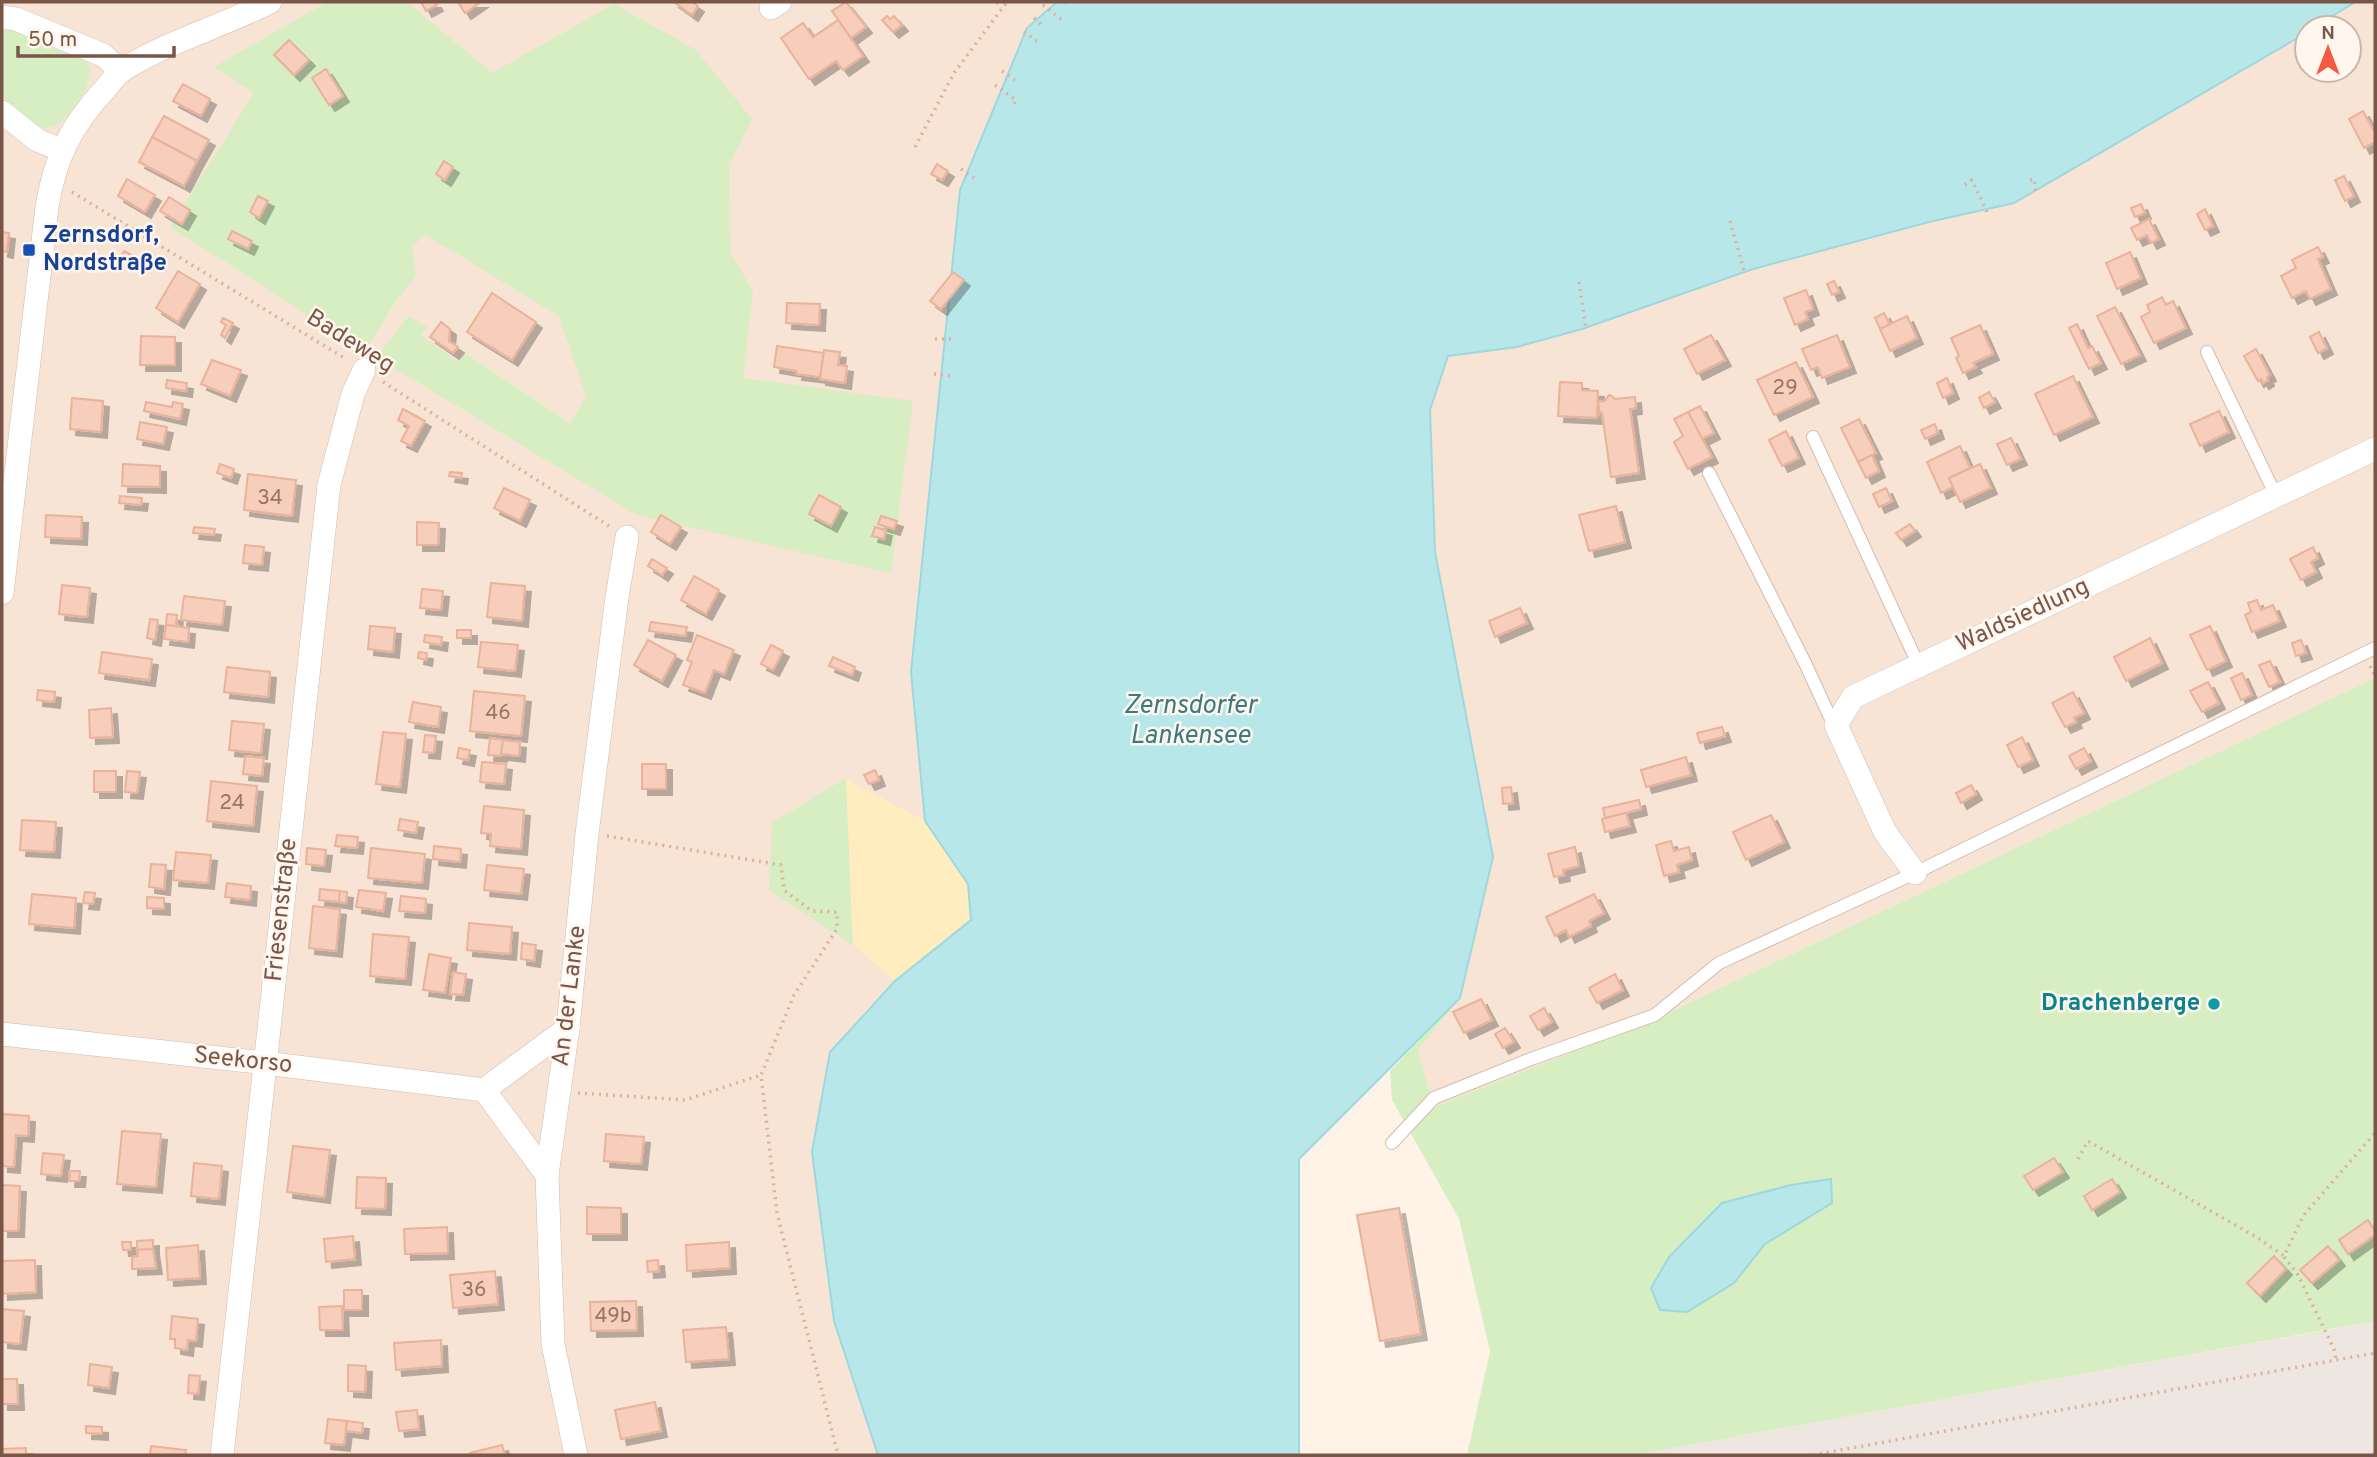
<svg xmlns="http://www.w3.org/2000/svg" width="2377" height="1457" font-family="Overpass,sans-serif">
<defs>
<filter id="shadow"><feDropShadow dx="6" dy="6" stdDeviation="0" flood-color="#0004"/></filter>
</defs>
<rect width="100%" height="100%" fill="#fef3e6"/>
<g fill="#f7e4d4">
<polygon points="2,2 1057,2 1027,28 960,190 911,672 925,821 968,884 971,920 870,1006 830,1052 812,1152 834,1321 878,1455 2,1455"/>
<polygon points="2355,2 2375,2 2375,678 1655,1019 1434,1107 1418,1050 1460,998 1493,857 1435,552 1430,410 1448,356 1517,347 1582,329 1753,269 1929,222 2014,203 2307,32 2307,70 2349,70 2349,28 2313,28"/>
</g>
<polygon fill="#eee6e0" points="2375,1321 2375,1455 1634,1455 2328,1330"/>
<g fill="#d7eec3" fill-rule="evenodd">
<polygon points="327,2 407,2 492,73 614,4 696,50 752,119 729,165 730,252 753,291 743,378 913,401 891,573 637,515 376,357 409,316 427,327 421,336 458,362 465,353 570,423 586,396 559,316 426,235 412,246 416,276 396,301 365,351 170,227 254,93 214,67"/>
<path d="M2,25L88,60C98,83 66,134 40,127C25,123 12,105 2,95Z"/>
<path d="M2375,678V1321L1634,1455H1467L1490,1351L1459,1219L1392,1100L1390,1071L1460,998L1418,1050L1434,1107L1655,1019ZM1830,1179L1832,1203L1660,1309L1651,1288L1669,1257L1722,1203L1791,1185Z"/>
<polygon points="846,778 853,945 769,890 772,823"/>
</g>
<polygon fill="#ffecbf" points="846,779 925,821 968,884 971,920 895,981 853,945"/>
<g fill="#b8e7ea" stroke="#9dd8dd" stroke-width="2">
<polygon points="1057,2 2355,2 2313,28 2307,28 2307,32 2289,43 2014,203 1929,222 1753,269 1582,329 1517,347 1448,356 1430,410 1435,552 1493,857 1460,998 1299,1159 1299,1455 878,1455 834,1321 812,1152 830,1052 895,981 971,920 968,884 925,821 911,672 960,190 1027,28"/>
<polygon points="1831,1179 1832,1203 1765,1244 1734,1283 1687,1312 1660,1310 1651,1288 1669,1257 1722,1203 1791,1185"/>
</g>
<g fill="#f6cebb" stroke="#eab29a" stroke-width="2" filter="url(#shadow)">
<polygon points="421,2 435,2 437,5 426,11"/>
<polygon points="458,2 481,2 465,13"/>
<polygon points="674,2 692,2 698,6 692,15"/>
<polygon points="846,2 866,27 851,38 832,11"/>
<polygon points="887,16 890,19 894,16 902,25 893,32 882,20"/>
<polygon points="838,20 863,56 843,70 836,61 809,79 781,38 803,23 813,37"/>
<polygon points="289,40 309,60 294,75 274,55"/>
<polygon points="326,69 343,96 329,105 312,78"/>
<polygon points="183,84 210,99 201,116 173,101"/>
<polygon points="2363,111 2375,133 2375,142 2364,148 2349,119"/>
<polygon points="164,116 209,140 197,161 152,137"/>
<polygon points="152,137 197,161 184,186 139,162"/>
<polygon points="444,161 453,167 445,180 436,174"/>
<polygon points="937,164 948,171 942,180 931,174"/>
<polygon points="2344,176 2354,196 2345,201 2335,180"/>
<polygon points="127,179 155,195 145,212 118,196"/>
<polygon points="258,196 268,201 259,218 250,212"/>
<polygon points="169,197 190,210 182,224 160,211"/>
<polygon points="2141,204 2145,213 2135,217 2131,208"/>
<polygon points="2205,209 2213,226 2205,230 2197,214"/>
<polygon points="2149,219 2159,239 2151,243 2147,235 2137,240 2131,228"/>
<polygon points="232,231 252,241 248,249 228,239"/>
<polygon points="2,232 9,233 7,252 2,251"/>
<polygon points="2318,247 2323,257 2318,259 2331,289 2310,299 2306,291 2292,298 2281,276 2296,268 2292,260"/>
<polygon points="124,251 137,258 134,265 121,257"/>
<polygon points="2130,252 2141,278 2117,289 2106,263"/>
<polygon points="178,271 200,284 178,322 156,308"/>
<polygon points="953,272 964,280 941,309 930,301"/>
<polygon points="1834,281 1839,292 1832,295 1827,284"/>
<polygon points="1806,290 1813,309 1805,312 1808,319 1795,325 1784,298"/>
<polygon points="492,293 536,322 512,360 467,332"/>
<polygon points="2162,297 2166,305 2173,301 2186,328 2154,343 2141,317 2150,312 2147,305"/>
<polygon points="787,303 820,304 819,325 786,323"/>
<polygon points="2115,307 2140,355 2121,364 2097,316"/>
<polygon points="1884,313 1890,325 1880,329 1875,318"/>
<polygon points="1907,316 1917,338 1890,351 1880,329"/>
<polygon points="223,318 233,323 225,338 221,335 226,325 221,322"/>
<polygon points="441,322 450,329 449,341 458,347 453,353 430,337"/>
<polygon points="2077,324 2088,348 2092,346 2101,363 2089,369 2069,328"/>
<polygon points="1980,325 1993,354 1973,363 1976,367 1963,373 1956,358 1959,356 1951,338"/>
<polygon points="2319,332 2327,348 2318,353 2310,337"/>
<polygon points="1711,335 1725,360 1697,374 1684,349"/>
<polygon points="1837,335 1850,367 1822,378 1818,367 1811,370 1802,349"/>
<polygon points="141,336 175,337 175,365 140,365"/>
<polygon points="777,346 824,353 820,377 796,374 797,371 774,367"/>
<polygon points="2256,349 2270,375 2267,377 2268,380 2263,383 2261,379 2258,381 2244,356"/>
<polygon points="824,350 840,352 838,365 847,366 845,383 820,379"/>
<polygon points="212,360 241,370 230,396 201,384"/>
<polygon points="1796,362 1813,397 1774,415 1757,380"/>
<polygon points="2073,376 2093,417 2054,435 2035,394"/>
<polygon points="1947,378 1953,393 1943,398 1937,383"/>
<polygon points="167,380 187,383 186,391 166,388"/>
<polygon points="1560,382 1582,383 1582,390 1598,391 1597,418 1558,416"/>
<polygon points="1989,392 1995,402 1984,408 1979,398"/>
<polygon points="1609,395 1612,396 1615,399 1635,397 1636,408 1630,409 1639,473 1611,477 1602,413 1600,414 1598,402 1605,401"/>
<polygon points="72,398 103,401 101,432 70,429"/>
<polygon points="146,402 172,407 173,402 183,404 180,419 144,411"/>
<polygon points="1700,406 1714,433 1702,439 1688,412"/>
<polygon points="403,409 425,421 411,446 401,441 409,426 398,420"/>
<polygon points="2219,411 2229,432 2200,446 2190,424"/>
<polygon points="1688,412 1712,457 1688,469 1674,442 1683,436 1674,419"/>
<polygon points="1859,419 1876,453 1858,462 1841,428"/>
<polygon points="140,422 167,427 163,444 137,439"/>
<polygon points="1935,424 1938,433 1925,439 1921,430"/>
<polygon points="1786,431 1799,458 1782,466 1769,440"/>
<polygon points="2011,438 2021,459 2007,465 1997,444"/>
<polygon points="1960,446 1970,468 1949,478 1953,487 1941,493 1927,462"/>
<polygon points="1872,455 1879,471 1866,478 1858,462"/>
<polygon points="123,464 160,466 160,487 122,486"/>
<polygon points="220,464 234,469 231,478 217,473"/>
<polygon points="1980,464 1991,488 1960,502 1949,478"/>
<polygon points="450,472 462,473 461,478 449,476"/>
<polygon points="248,474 296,480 292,516 244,510"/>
<polygon points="504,488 530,500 520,521 494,508"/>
<polygon points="1886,488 1892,501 1879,507 1873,494"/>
<polygon points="819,495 841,507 831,526 809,514"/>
<polygon points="120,496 142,498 141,505 119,503"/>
<polygon points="1616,506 1625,542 1589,551 1579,515"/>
<polygon points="46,515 82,517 81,539 45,537"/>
<polygon points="661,515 681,527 670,544 651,532"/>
<polygon points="881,516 897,521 894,529 878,524"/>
<polygon points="417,522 439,523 438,545 417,545"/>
<polygon points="1910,524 1915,531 1901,540 1896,533"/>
<polygon points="194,527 215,529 214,535 193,533"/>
<polygon points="875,527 886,530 884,539 872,536"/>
<polygon points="245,545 264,547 262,565 243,563"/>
<polygon points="2313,547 2318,558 2311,562 2316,572 2301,580 2290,559"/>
<polygon points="652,559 667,568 662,575 648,566"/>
<polygon points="694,576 719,590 706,614 681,600"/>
<polygon points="491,583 525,586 522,621 487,617"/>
<polygon points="62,585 90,588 87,617 59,614"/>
<polygon points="422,589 443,591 441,610 420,608"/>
<polygon points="184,596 225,601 222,625 181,620"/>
<polygon points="2257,600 2261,610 2273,605 2280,621 2252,632 2245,615 2251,612 2248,603"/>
<polygon points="1520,608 1527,623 1495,637 1489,621"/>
<polygon points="167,614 177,615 176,626 166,625"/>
<polygon points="150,619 158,620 155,640 147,638"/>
<polygon points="651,622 687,627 685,636 649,631"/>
<polygon points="166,625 189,628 188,642 164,639"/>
<polygon points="370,626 395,628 393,652 368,649"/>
<polygon points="2210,626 2226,661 2207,670 2190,635"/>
<rect x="457" y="630" width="14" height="8"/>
<polygon points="425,635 442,637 441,645 424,642"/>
<polygon points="697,635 734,650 724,674 714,670 705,693 683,685 692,662 687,660"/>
<polygon points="2150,638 2162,663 2126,681 2114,657"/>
<polygon points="648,640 676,655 662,681 634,665"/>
<polygon points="2301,640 2306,653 2296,656 2292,643"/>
<polygon points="481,642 518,645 515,671 478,667"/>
<polygon points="771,645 783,651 773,670 761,664"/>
<polygon points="102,652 152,659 149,680 99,673"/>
<polygon points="419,652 427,653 426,660 418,658"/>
<polygon points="833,657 855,667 852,675 829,666"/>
<polygon points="2270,661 2280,682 2269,687 2259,665"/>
<polygon points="227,667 270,672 268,697 224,692"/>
<polygon points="2242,673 2252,695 2241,700 2231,678"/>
<polygon points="2208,682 2219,703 2202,712 2190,691"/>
<polygon points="38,690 55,692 54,702 37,700"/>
<polygon points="474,691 525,696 521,736 470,731"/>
<polygon points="2073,692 2084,713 2074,718 2076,722 2065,727 2052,703"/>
<polygon points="413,702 441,707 438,727 409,722"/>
<polygon points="111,708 113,737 90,738 89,710"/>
<polygon points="232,721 264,724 261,753 229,750"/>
<polygon points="1722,727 1725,736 1700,743 1697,733"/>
<polygon points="383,732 406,734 400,787 376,784"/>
<polygon points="425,735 436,736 434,753 423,752"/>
<polygon points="2022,737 2033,760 2018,767 2007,745"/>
<polygon points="490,738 503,740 501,756 488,755"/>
<polygon points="503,740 520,742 519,756 501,754"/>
<polygon points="459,748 470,750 468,760 457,758"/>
<polygon points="2084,748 2091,761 2076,769 2069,756"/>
<polygon points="245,756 264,758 262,776 243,774"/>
<polygon points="1686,757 1691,775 1646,787 1641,770"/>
<polygon points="482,762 506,764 504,784 480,782"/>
<rect x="642" y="764" width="24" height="25"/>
<polygon points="875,770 879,780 869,784 864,775"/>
<rect x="94" y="771" width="22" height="21"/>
<polygon points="127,771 140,772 137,793 125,792"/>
<polygon points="211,781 257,786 253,826 207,821"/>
<polygon points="1971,785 1976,794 1961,803 1956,793"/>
<polygon points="1511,787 1513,803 1503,804 1502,788"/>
<polygon points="1639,800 1641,809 1605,818 1603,808"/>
<polygon points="484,806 524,810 521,849 490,846 491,834 481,833"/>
<polygon points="1626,813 1630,826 1605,832 1602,819"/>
<polygon points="1771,815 1784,842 1746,860 1733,832"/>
<polygon points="400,819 418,822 416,833 398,830"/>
<polygon points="22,820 56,822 54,852 20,850"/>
<polygon points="337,835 358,837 357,848 335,846"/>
<polygon points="1671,841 1674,851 1689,847 1692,860 1677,865 1679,872 1664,876 1656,845"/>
<polygon points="434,846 461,849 460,862 433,859"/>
<polygon points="1575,847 1579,866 1563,870 1564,875 1554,877 1548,854"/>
<polygon points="307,848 326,850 324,866 306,864"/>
<polygon points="371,848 425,854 422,883 368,878"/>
<polygon points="176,852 211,855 208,883 173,880"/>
<polygon points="151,864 166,865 164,889 149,887"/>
<polygon points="487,865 524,869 521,894 484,890"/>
<polygon points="227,883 251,886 250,900 225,897"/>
<polygon points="320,889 340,891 339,902 319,900"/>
<polygon points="359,890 386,893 383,911 356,907"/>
<polygon points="340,891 347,892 346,903 339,902"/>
<polygon points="85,892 95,893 93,904 83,903"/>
<polygon points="32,894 76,898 74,928 29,924"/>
<polygon points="1594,894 1604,913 1589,921 1591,926 1569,937 1566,930 1555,936 1546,917"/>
<polygon points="401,896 426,899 425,913 399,911"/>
<polygon points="147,897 164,898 164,909 147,908"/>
<polygon points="313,906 340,909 336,951 309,948"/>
<polygon points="469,923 512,927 510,954 467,950"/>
<polygon points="373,934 409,937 405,979 370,976"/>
<polygon points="522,943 536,945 534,961 521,959"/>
<polygon points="429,954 451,958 445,993 423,990"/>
<polygon points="453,972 466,974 463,995 450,994"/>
<polygon points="1615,974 1623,990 1597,1003 1589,988"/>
<polygon points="1481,999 1492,1020 1464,1033 1453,1012"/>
<polygon points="1544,1008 1552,1022 1538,1030 1530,1016"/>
<polygon points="1505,1028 1514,1042 1503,1048 1495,1034"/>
<polygon points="2,1114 29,1116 28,1136 16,1135 14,1167 2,1166"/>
<polygon points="122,1131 161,1134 156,1187 117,1184"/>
<polygon points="606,1134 644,1137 641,1164 604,1161"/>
<polygon points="293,1146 330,1150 324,1197 287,1192"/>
<polygon points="43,1153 64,1155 61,1176 41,1174"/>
<polygon points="2054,1158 2063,1172 2033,1190 2024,1176"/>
<polygon points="194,1163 222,1166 219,1199 191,1196"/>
<polygon points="70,1171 80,1171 79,1181 69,1181"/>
<polygon points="357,1177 386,1178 385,1209 356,1208"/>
<polygon points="2112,1179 2120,1192 2092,1210 2084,1196"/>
<polygon points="2,1185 20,1186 18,1231 2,1231"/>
<polygon points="587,1207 621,1208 621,1234 587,1234"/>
<polygon points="1399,1208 1421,1334 1380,1341 1357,1215"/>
<polygon points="2368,1220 2375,1231 2375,1235 2348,1254 2339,1240"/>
<polygon points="447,1227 448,1253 405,1254 404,1229"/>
<polygon points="353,1236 355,1259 326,1262 324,1239"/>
<polygon points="153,1240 153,1249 137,1250 137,1241"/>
<polygon points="122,1242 131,1242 131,1250 123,1250"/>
<polygon points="729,1242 730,1268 687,1271 686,1245"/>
<polygon points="198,1245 200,1278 168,1280 166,1248"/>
<polygon points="2328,1246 2339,1260 2312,1283 2300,1270"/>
<polygon points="153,1249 156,1268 132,1269 132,1257 138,1256 137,1250"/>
<polygon points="2274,1256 2286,1269 2260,1296 2247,1283"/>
<polygon points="35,1260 36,1292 2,1294 2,1261"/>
<polygon points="658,1260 659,1271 648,1272 647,1261"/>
<polygon points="495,1271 498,1304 453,1308 450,1275"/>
<rect x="344" y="1290" width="18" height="20"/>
<polygon points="636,1301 637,1330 591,1331 590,1302"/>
<polygon points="342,1306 343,1330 320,1330 319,1307"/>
<polygon points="2,1309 24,1311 20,1344 2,1342"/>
<polygon points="172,1316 198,1319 196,1341 188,1340 187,1350 175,1348 175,1339 170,1339"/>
<polygon points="726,1327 729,1359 686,1362 683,1330"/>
<polygon points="441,1340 442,1366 396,1370 394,1343"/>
<polygon points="90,1364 112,1367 109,1388 88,1385"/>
<polygon points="348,1365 366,1366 365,1392 348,1391"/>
<polygon points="189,1375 200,1376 198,1394 188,1393"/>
<polygon points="2,1379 17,1379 18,1404 2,1404"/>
<polygon points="655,1402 661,1431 621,1439 615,1410"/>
<polygon points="417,1410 419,1429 399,1431 396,1412"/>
<polygon points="328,1419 347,1421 344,1445 325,1443"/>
<polygon points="347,1421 363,1423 362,1433 346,1431"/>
<polygon points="86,1426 102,1427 102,1434 86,1433"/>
<polygon points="502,1445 505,1455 471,1455 470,1453"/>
<polygon points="151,1446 186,1450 185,1455 150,1455"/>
<polygon points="26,1448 26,1455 2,1455 2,1449"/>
</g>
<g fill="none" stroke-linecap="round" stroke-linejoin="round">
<g stroke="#d4bbad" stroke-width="14">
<g id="lane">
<polyline points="2207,352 2276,496"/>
<polyline points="1813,437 1919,666"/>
<polyline points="1709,473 1805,663 1829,715 1836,725"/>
<polyline points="1392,1143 1434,1098 1531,1059 1655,1015 1719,963 1915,873 2375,648"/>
</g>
</g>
<g stroke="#d4bbad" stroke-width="24">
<g id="street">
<polyline points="771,8 780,2"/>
<polyline points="2,17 16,19 103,55 121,71"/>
<polyline points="2,112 37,140 61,150"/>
<path d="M2,593L47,207C55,157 71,126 105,89C111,82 116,74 124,69C169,41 223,26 270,2"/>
<polyline points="1915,873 1885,832 1836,725 1853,697 2375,449"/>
<polyline points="2,1034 265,1063 484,1090 547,1175"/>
<polyline points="484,1090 568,1028"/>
<polyline points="222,1455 329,485 353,394 364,370"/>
<polyline points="576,1455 553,1344 547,1175 568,1028 587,834 617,597 627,537"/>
</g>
</g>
<g stroke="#dcb19d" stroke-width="3.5" stroke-dasharray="2 5" stroke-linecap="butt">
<polyline points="997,2 1001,8"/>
<polyline points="1065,2 1068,4"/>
<polyline points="1043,5 1062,20"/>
<polyline points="1034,18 1042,25"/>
<polyline points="1024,32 1041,44"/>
<polyline points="1002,71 1015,80"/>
<polyline points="995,85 1016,100 1013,105"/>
<polyline points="915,147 954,73 1007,2"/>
<polyline points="961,169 974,178"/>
<polyline points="2030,180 2034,179 2036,193"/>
<polyline points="1965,185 1972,180 1987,212"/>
<polyline points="72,192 346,359"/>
<polyline points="1730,221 1745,274"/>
<polyline points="1579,282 1586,329"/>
<polyline points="935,339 951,339"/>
<polyline points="934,374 952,376"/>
<polyline points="383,382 609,526"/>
<polyline points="2370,666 2375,676"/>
<polyline points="607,836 781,865 784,890 812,911 837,912 837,929 794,995 761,1075 777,1213 838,1455"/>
<polyline points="578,1093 685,1100 761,1075"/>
<polyline points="2078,1159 2088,1141 2258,1238 2284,1256 2303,1216 2375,1133"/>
<polyline points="2284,1257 2297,1273 2334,1349 2336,1360"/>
<polyline points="1813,1455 2375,1353"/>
</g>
<use href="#lane" stroke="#fff" stroke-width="12"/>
<use href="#street" stroke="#fff" stroke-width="23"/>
</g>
<rect fill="#1a4fb4" stroke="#fff7ee" stroke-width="2.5" x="22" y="243" width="14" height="14" rx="3.5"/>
<circle fill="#0f9aa8" stroke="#fff7ee" stroke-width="2.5" cx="2214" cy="1004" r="7"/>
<g text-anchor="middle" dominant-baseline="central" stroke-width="5" stroke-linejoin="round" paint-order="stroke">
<g font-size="21" fill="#997465">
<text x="1785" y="388">29</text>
<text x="270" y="498">34</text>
<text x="498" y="713">46</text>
<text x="232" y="803">24</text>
<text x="474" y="1290">36</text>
<text x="613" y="1316">49b</text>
</g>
<g font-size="24" font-weight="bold" fill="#164399" stroke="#fff7ee" text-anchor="start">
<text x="43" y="236">Zernsdorf,<tspan x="43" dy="28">Nordstraße</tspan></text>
</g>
<g font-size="24" fill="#7a5648" stroke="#fff7ee">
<text transform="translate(350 342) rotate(32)">Badeweg</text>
<text transform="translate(2023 616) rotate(-25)">Waldsiedlung</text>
<text transform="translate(282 910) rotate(-84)">Friesenstraße</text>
<text transform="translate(570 996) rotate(-83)">An der Lanke</text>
<text transform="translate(243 1061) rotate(6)">Seekorso</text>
</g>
<g font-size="24" font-weight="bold" fill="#0d838f" stroke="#fff7ee" text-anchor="end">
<text x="2200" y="1004">Drachenberge</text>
</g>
<g font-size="26" font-style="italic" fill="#3a7b81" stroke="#fff7ee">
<text x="1190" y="706">Zernsdorfer<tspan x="1190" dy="30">Lankensee</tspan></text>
</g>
</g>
<rect width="2377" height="1457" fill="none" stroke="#7a5648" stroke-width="7"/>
<g transform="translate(2328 49)"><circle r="33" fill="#fff7ee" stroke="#cab7ac" stroke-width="2"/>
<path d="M0-5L12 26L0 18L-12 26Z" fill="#f25a41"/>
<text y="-10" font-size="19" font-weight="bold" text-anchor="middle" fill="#7a5648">N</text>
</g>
<path d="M18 46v10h156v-10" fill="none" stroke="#7a5648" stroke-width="3.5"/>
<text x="28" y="46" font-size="21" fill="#7a5648" stroke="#fff7ee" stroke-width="5" paint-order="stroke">50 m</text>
</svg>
